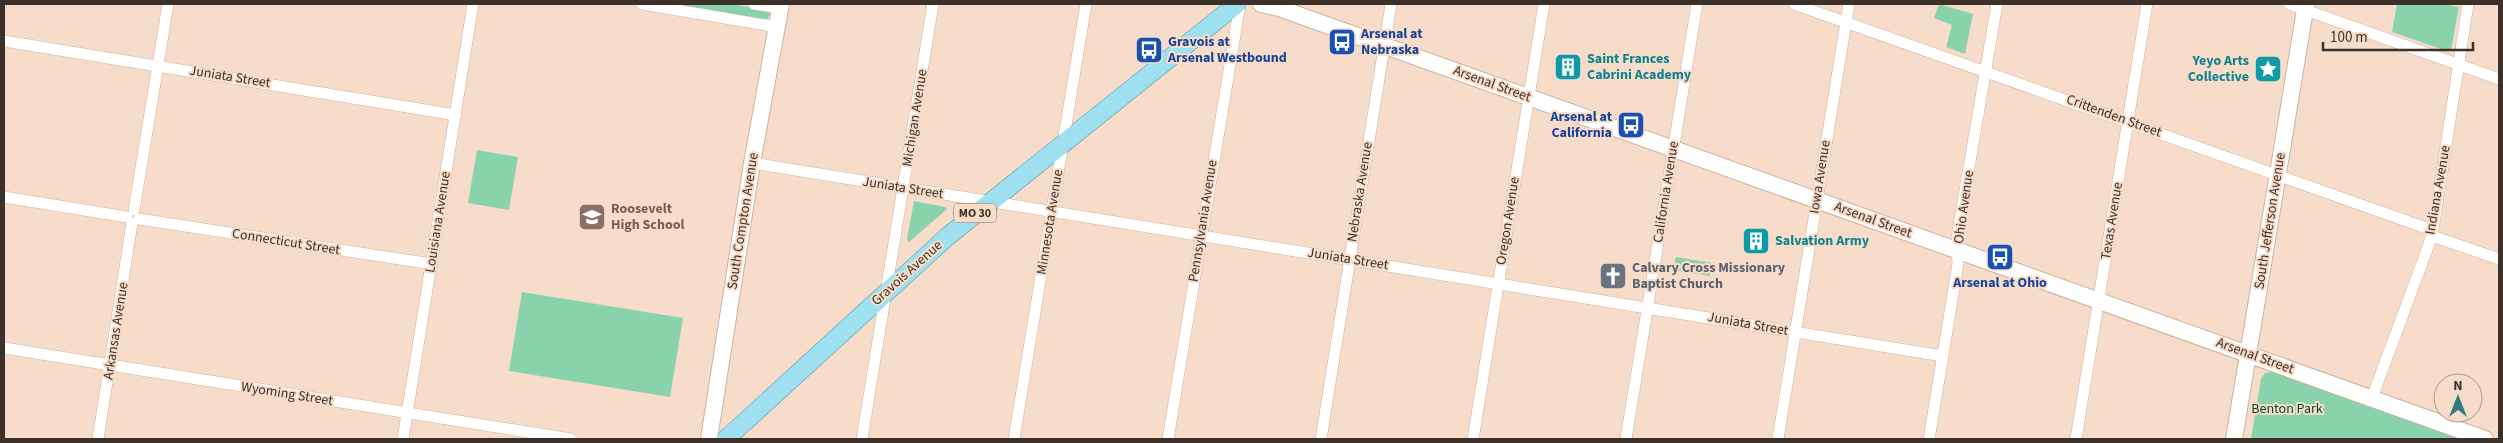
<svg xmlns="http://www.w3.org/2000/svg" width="2503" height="443" font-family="'Source Sans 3',sans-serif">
<rect width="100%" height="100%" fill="#f7ddc9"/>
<g fill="#89d3ac">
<polygon points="663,4 731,4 767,10 770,14 767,20"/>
<polygon points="1939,4 1973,14 1965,54 1946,47 1952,25 1934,18"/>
<polygon points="2397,4 2443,4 2459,7 2451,50 2444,50 2392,32"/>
<polygon points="477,150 518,157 509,210 468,203"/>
<polygon points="914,201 945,207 947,209 909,242 907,239"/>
<polygon points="1676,257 1712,263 1710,276 1673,270"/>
<polygon points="522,292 683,318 670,397 509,371"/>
<polygon points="2271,372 2279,374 2460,439 2251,439 2261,379 2265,373"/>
</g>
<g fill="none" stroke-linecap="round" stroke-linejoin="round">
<g stroke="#cbb29f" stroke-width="12">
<g id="minor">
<polyline points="642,4 777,27"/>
<polyline points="754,4 780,8"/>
<polyline points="1794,4 2432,230"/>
<polyline points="2289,4 2499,79"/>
<polyline points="4,41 456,115"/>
<polyline points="752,163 1943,356"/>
<polyline points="4,197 127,217"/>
<polyline points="134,210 168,4"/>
<polyline points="139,219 432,264"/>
<polyline points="2432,236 2499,259"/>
<polyline points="4,348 571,439"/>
<polyline points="2372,398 2432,236 2468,4"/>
<polyline points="98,439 132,223"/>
<polyline points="403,439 473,4"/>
<polyline points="862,439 933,4"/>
<polyline points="1014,439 1086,4"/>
<polyline points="1168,439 1240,4"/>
<polyline points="1321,439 1391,4"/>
<polyline points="1473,439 1544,4"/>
<polyline points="1626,439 1697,4"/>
<polyline points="1778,439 1849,4"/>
<polyline points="1929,439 1958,264 1957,237 1997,4"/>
<polyline points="2076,439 2147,4"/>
</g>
</g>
<g stroke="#cbb29f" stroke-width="18">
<g id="secondary">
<polyline points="1261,4 1279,8 2485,439"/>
<polyline points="709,439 752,163 781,4"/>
<polyline points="2234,439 2306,4"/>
</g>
</g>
<g stroke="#5196a4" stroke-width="19">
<polyline id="primary" points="726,439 947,237 1237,4"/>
</g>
<use href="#minor" stroke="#fff" stroke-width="11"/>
<use href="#secondary" stroke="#fff" stroke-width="16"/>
<use href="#primary" stroke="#9ee0f0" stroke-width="18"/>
</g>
<defs>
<g id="bus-square" transform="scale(1.4375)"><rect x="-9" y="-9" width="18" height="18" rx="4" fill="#1a4fb4" stroke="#f7ddc9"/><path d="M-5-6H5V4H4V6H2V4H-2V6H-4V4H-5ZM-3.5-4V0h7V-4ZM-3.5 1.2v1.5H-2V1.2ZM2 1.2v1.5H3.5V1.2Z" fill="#fff"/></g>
<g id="building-square" transform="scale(1.4375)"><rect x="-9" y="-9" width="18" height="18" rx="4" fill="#0f9aa8" stroke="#f7ddc9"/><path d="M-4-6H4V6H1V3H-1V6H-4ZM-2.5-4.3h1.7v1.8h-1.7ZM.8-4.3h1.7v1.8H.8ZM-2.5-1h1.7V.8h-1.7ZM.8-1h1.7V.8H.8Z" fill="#fff"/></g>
<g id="sight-square" transform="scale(1.4375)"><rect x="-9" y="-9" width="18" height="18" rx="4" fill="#0f9aa8" stroke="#f7ddc9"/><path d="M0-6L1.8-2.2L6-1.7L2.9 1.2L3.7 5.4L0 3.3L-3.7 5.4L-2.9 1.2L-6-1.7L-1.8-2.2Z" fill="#fff"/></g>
<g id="school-square" transform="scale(1.4375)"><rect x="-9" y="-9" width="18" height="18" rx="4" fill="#8d6e63" stroke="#f7ddc9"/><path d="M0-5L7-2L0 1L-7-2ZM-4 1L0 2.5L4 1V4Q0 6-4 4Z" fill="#fff"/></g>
<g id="church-square" transform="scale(1.4375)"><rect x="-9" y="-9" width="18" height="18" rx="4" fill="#6b7280" stroke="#f7ddc9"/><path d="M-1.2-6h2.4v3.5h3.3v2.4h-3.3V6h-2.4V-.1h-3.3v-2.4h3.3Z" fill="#fff"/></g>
</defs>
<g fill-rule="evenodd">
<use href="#bus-square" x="1342" y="42"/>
<use href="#bus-square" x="1149" y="50"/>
<use href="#building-square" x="1568" y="67"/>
<use href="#sight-square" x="2268" y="69"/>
<use href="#bus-square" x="1631" y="125"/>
<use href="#school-square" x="592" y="217"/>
<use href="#building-square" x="1756" y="241"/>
<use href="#bus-square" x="2000" y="257"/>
<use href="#church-square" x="1613" y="276"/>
</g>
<g text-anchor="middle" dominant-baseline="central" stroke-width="4" stroke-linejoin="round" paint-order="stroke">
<rect fill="#f7ddc9" stroke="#74655a" stroke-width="1" x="954" y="203.5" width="42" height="19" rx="4"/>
<g font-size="12" font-weight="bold" fill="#3c312a">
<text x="975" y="213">MO 30</text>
</g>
<g font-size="14" font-weight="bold" fill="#164399" stroke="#f7ddc9" text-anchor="start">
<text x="1361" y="34">Arsenal at<tspan x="1361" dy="16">Nebraska</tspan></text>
<text x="1168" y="42">Gravois at<tspan x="1168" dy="16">Arsenal Westbound</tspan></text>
<text x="1612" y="117" text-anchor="end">Arsenal at<tspan x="1612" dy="16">California</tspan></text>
<text x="2000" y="283" text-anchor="middle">Arsenal at Ohio</text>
</g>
<g font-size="14" font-weight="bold" fill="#0d838f" stroke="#f7ddc9" text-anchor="start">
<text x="1587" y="59">Saint Frances<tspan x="1587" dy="16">Cabrini Academy</tspan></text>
<text x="2249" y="61" text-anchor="end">Yeyo Arts<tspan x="2249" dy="16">Collective</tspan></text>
<text x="1775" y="241">Salvation Army</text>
</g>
<g font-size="14" fill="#3c312a" stroke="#f7ddc9">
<text transform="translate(230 77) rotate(9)">Juniata Street</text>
<text transform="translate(1492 84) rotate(20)">Arsenal Street</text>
<text transform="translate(2114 116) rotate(20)">Crittenden Street</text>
<text transform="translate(915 118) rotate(-81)">Michigan Avenue</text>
<text transform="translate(1820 177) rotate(-81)">Iowa Avenue</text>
<text transform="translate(903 188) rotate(9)">Juniata Street</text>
<text transform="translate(2438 190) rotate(-80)">Indiana Avenue</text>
<text transform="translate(1360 192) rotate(-81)">Nebraska Avenue</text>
<text transform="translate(1666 192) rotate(-81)">California Avenue</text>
<text transform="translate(1964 207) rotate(-82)">Ohio Avenue</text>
<text transform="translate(1873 220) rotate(20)">Arsenal Street</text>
<text transform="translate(743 221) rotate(-81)">South Compton Avenue</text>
<text transform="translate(1203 221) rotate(-81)">Pennsylvania Avenue</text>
<text transform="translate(1508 221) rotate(-81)">Oregon Avenue</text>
<text transform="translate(2112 221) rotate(-81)">Texas Avenue</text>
<text transform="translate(2270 221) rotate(-81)">South Jefferson Avenue</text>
<text transform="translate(438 222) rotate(-81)">Louisiana Avenue</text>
<text transform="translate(1050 222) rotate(-81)">Minnesota Avenue</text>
<text transform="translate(286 242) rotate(9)">Connecticut Street</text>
<text transform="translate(1348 259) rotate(9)">Juniata Street</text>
<text transform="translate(907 273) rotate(-42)">Gravois Avenue</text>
<text transform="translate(1748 324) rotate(10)">Juniata Street</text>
<text transform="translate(116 331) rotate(-81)">Arkansas Avenue</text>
<text transform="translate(2255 356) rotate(20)">Arsenal Street</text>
<text transform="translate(287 394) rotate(9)">Wyoming Street</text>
</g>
<g font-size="14" font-weight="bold" fill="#785e54" stroke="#f7ddc9" text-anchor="start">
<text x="611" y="209">Roosevelt<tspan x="611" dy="16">High School</tspan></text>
</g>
<g font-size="14" font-weight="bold" fill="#5b616d" stroke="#f7ddc9" text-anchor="start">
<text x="1632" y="268">Calvary Cross Missionary<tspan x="1632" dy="16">Baptist Church</tspan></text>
</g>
<g font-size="14" fill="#00492e" stroke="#f7ddc9">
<text x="2287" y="409">Benton Park</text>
</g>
</g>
<rect width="2503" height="443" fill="none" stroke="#3c312a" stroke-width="10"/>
<g transform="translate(2458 398)"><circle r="24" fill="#f7ddc9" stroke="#ac9889"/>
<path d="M0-4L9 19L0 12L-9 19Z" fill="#317a7f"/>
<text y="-8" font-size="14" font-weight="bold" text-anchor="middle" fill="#3c312a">N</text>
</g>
<path d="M2323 42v8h150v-8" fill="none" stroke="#3c312a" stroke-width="2.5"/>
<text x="2330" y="42" font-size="15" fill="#3c312a" stroke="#f7ddc9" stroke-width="4" paint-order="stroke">100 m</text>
</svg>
